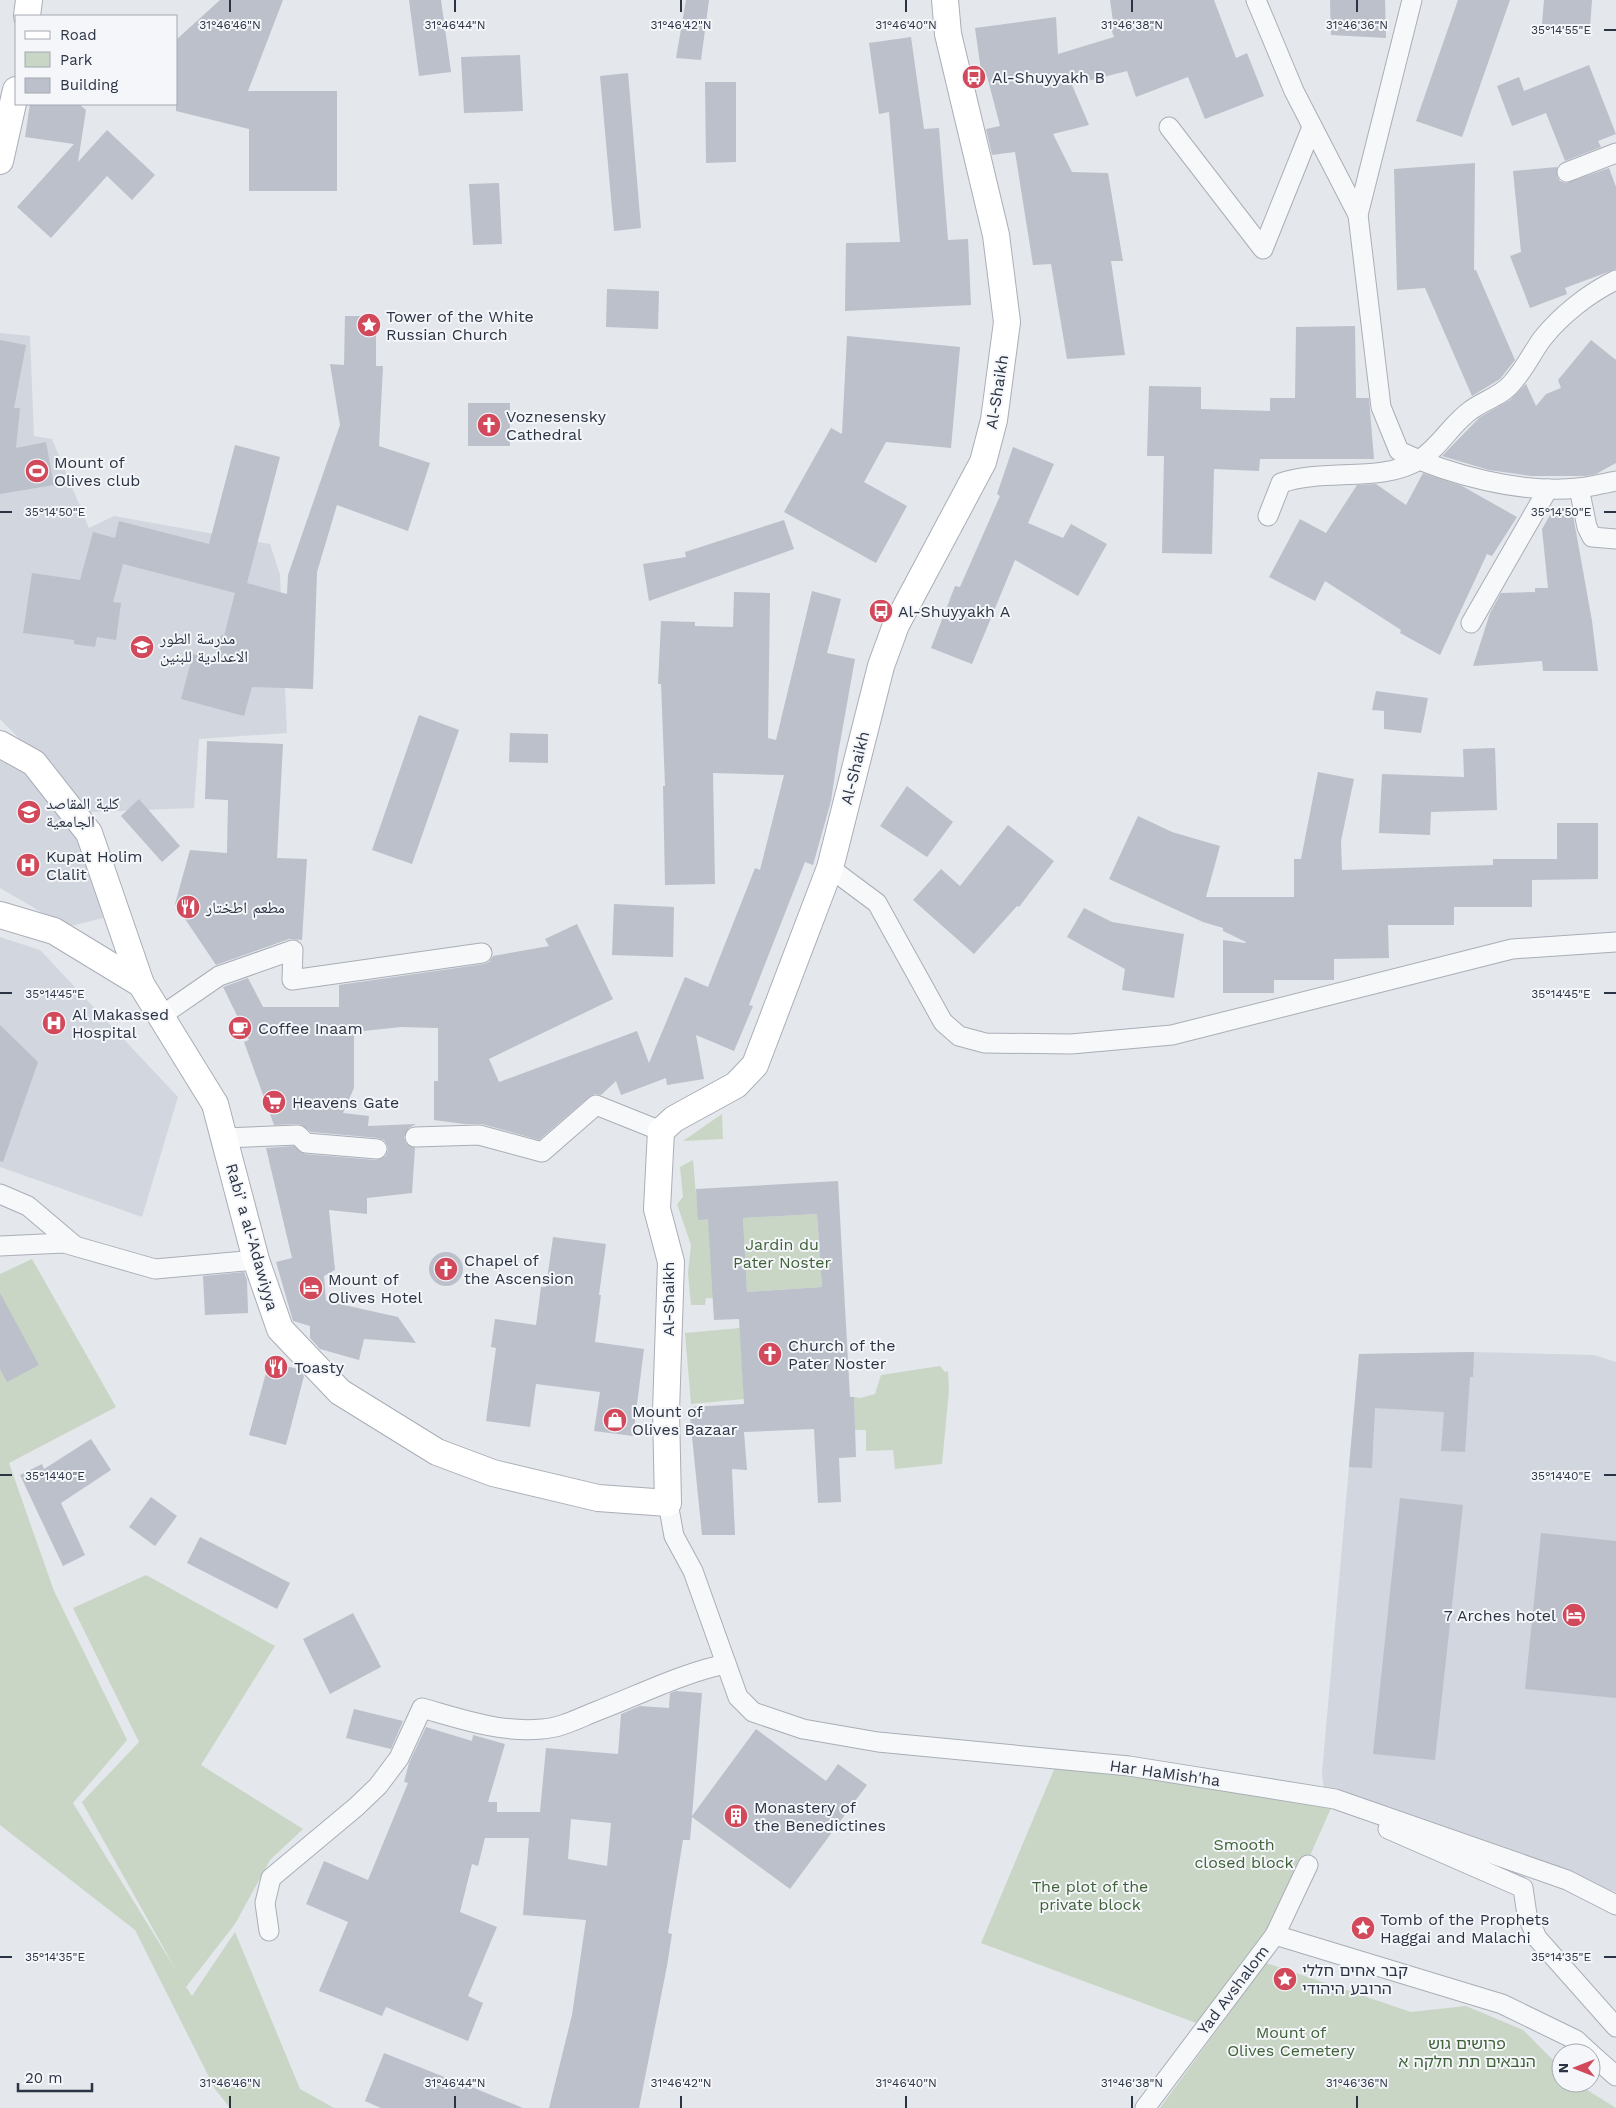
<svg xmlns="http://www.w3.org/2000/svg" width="1616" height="2108" font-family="'Work Sans','Noto Naskh Arabic','Noto Sans Hebrew',sans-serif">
<rect width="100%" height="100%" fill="#e4e7ec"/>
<g fill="#d2d6de">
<polygon points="0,333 30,336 34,436 52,439 89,528 114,516 270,544 280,575 287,733 199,739 194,808 91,812 0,719"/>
<polygon points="0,755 26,769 91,856 103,918 67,927 0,888"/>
<polygon points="0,937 40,950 178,1097 142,1217 0,1167"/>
<polygon points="1474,1352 1594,1355 1616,1362 1616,1892 1585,1883 1324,1791 1322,1773 1359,1354"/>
</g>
<g fill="#c9d6c5">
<polygon points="722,1114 723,1139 683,1141"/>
<polygon points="693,1160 696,1195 720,1214 728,1299 706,1298 705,1305 691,1305 688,1273 691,1245 677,1204 683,1197 680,1167"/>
<polygon points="817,1214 822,1287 747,1292 743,1218"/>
<polygon points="32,1259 116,1407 9,1463 54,1591 127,1740 73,1803 176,1970 82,1802 139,1742 73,1608 146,1575 275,1646 201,1765 303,1829 270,1860 235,1924 186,1987 192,1996 235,1932 300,2089 334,2108 230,2108 215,2089 135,1930 0,1825 0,1274"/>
<polygon points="740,1328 744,1399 691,1404 685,1333"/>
<polygon points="940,1366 945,1372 948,1371 949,1390 942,1464 895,1469 893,1450 866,1451 866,1430 855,1430 854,1397 860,1398 875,1394 881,1375"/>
<polygon points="1056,1765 1198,1786 1335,1799 1275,1935 1199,2024 981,1943"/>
<polygon points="1266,1963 1411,2012 1466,2006 1523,2030 1561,2068 1561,2083 1576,2083 1616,2108 1160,2108"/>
</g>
<g fill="#bbc0ca" fill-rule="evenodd">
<polygon points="220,0 283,0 248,91 337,91 337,191 249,191 249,129 176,111 176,40"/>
<polygon points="409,0 441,0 451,72 419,76"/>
<polygon points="686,0 709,0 701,60 676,58"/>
<polygon points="1110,0 1214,0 1236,58 1247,53 1264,96 1205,119 1188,77 1136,97 1127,71 1072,85 1089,125 1053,134 1072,172 1108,173 1123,261 1111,261 1125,355 1067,359 1051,264 1033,265 1015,152 992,155 986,129 1000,126 987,76 982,78 975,28 1056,17 1058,54 1114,37 1111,29 1114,28"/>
<polygon points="1330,0 1385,0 1386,38 1331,35"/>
<polygon points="1458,0 1510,0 1462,137 1416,121"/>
<polygon points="1544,0 1592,0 1590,28 1542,24"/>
<polygon points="911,37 924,129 939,128 948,240 968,239 971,305 845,311 846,243 900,242 889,112 879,114 869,43"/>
<polygon points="520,55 523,111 464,113 461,57"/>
<polygon points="1589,65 1616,134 1598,141 1601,147 1565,161 1546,113 1512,126 1497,86 1519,77 1524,91"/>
<polygon points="628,73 641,228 614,231 600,76"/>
<polygon points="705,82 736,82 736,162 706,163"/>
<polygon points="30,104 79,104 86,110 78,162 107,130 155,175 132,200 107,176 51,238 17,207 74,144 25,137"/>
<polygon points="1475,163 1474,270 1476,270 1515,360 1500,379 1472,396 1425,288 1397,290 1394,169"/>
<polygon points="1557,167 1557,176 1560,181 1566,183 1609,168 1616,187 1616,269 1565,288 1567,294 1530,308 1510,256 1521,252 1513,171"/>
<polygon points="499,183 502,244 473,245 469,184"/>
<polygon points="607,289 659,291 658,329 606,327"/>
<polygon points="345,316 376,316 376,366 383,366 379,446 430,463 408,531 337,505 317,572 313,689 252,687 244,716 181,699 193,654 214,660 221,635 224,636 235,593 123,564 113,602 121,603 116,640 97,637 95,647 74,644 74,640 23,633 32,573 80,580 93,532 115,538 119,521 209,544 235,445 280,457 247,583 287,594 288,575 340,425 330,364 344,365"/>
<polygon points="1355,326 1356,398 1369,398 1374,459 1260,459 1259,471 1214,469 1212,554 1162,553 1164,456 1147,456 1149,386 1201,387 1201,409 1270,411 1270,398 1295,398 1296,327"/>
<polygon points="847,336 960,347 951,448 886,442 864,482 907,506 876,563 784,512 831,428 842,434"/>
<polygon points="0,340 26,345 14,408 20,408 16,448 46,442 54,485 0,494"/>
<polygon points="1591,340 1616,360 1616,463 1596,474 1586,476 1531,476 1489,470 1442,456 1480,417 1510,400 1526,384 1536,406 1546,394 1561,388 1558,380"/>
<rect x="468" y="403" width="42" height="43"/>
<polygon points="1013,447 1054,464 1028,523 1063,538 1071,524 1107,544 1078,596 1015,560 972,664 931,648 955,586 960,587 1000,496 997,494"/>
<polygon points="1423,473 1462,486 1517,517 1492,556 1487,554 1440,655 1400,633 1401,630 1325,581 1315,601 1269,577 1300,519 1326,533 1357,485 1376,484 1406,505"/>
<polygon points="1550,515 1573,515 1592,621 1598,671 1543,671 1542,661 1473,666 1490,613 1501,593 1535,592 1535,588 1548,588 1542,529"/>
<polygon points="784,520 794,549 649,601 643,564 686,557 685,552"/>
<polygon points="812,591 841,599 827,653 855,659 838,754 831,801 813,865 805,862 749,1005 753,1006 734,1051 696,1035 704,1079 667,1085 666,1078 621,1095 616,1081 601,1095 595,1094 589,1097 539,1140 482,1124 464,1124 434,1120 434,1081 438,1081 438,1028 401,1027 354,1032 354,1088 343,1113 369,1116 368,1126 416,1124 409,1128 404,1137 406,1143 415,1148 412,1193 367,1198 367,1214 329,1210 335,1270 324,1276 326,1301 398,1317 416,1343 364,1339 359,1360 320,1349 310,1338 310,1326 293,1321 276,1262 292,1258 266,1148 294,1146 305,1154 376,1160 386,1156 388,1150 387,1145 384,1140 378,1138 311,1132 302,1125 298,1124 274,1125 244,1042 249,1040 223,987 248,978 263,1007 339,1007 339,985 484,964 489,962 493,956 549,946 545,939 577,924 613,999 489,1059 499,1082 637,1031 649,1063 685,977 708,987 755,868 760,870 784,775 713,773 715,884 665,885 663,786 665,786 661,684 658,684 661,621 695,622 695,626 733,627 734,592 770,593 768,738 776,740"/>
<polygon points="1376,691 1428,698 1421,733 1384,729 1384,711 1372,710"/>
<polygon points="419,715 459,730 412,864 372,850"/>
<polygon points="510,733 548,734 548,763 509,762"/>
<polygon points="207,741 283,744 277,858 307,859 302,940 289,939 216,965 175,904 190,850 227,853 228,800 205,799"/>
<polygon points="1495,748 1497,810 1431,812 1430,835 1379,833 1382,774 1464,777 1463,749"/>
<polygon points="1318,772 1354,779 1341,841 1342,870 1493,865 1493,859 1557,859 1557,823 1598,823 1598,879 1532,880 1532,907 1454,907 1454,925 1388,925 1389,958 1334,959 1334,980 1274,980 1274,993 1223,993 1223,940 1245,943 1246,942 1223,931 1223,928 1203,922 1109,879 1138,816 1172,832 1220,846 1206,897 1294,897 1294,859 1301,859"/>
<polygon points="907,786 953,822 927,857 880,826"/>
<polygon points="139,799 180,846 162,862 121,816"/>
<polygon points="1008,825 1054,861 1019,907 1017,906 974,954 913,900 941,869 960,886"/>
<polygon points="614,904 674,907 673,957 612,955"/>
<polygon points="1084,908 1112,922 1184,934 1174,998 1122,990 1125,969 1067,937"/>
<polygon points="0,1025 38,1062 3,1162 0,1161"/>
<path d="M838,1181L850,1397H854L856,1457L839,1458L841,1502L818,1503L814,1429L744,1432L747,1470L732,1469L735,1535H702L689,1407L744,1404L739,1319L714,1320L708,1219L698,1220L696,1189ZM817,1214L822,1287L747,1292L743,1218Z"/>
<polygon points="553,1237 606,1244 599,1295 601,1295 595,1342 644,1349 633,1436 594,1431 600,1392 536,1384 530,1427 486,1421 496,1348 491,1347 495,1319 536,1325 541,1287 546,1287"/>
<circle cx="446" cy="1269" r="17"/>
<polygon points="244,1272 247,1280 248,1313 205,1315 203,1276"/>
<polygon points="0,1293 39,1365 7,1382 0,1369"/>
<polygon points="1474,1352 1473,1377 1470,1377 1465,1452 1441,1451 1444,1412 1375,1408 1372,1468 1349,1467 1359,1354"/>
<polygon points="269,1362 298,1369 304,1376 286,1445 249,1435"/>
<polygon points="91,1439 111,1470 61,1503 85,1555 63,1566 20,1475 42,1464 44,1469"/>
<polygon points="151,1497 177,1516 155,1546 129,1527"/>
<polygon points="1400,1498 1463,1505 1435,1760 1373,1754"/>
<polygon points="1541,1533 1616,1541 1616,1698 1525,1689"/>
<polygon points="200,1537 290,1583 277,1609 187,1563"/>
<polygon points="353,1613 381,1667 330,1694 303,1639"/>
<path d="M676,1691L702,1693L692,1816L756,1729L826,1781L838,1764L867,1785L790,1889L692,1817L690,1840H683L668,1933L672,1934L667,1966L639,2108H549L572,2015L586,1920L523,1915L529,1838H485L478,1866L472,1864L460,1912L497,1927L468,1996L483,2003L468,2041L386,2007L382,2016L319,1991L348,1922L306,1904L324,1861L368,1880L408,1783L404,1782L409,1763L426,1727L472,1741L473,1735L505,1744L488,1802H497V1812H540L546,1748L618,1754L621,1714L640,1706L669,1708L670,1693ZM571,1819L611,1823L607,1866L568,1859Z"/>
<polygon points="354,1709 403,1721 391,1749 346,1738"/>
<polygon points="384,2053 452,2080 452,2079 523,2108 381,2108 365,2101"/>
</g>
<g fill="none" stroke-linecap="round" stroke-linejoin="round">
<g stroke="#a9aeb7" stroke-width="21">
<g id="street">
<polyline points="1256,0 1294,91 1358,215"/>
<path d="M1412,0L1358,215L1381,407L1399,451C1449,475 1522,494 1578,488C1591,487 1604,483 1616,481"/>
<polyline points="1169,127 1263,249 1312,127"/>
<polyline points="1567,172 1616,153"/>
<polyline points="1579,488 1587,527 1592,537 1616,539"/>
<path d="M1268,516L1281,483C1323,468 1383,483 1419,460C1440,447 1451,424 1471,410C1483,401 1503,395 1512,383C1524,370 1532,353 1542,339C1561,315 1589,293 1616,280"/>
<polyline points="1471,623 1548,489"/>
<polyline points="830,868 877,903 943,1022 959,1036 985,1043 1071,1044 1172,1035 1512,949 1616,942"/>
<polyline points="161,1016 219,976 293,950 292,980 482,953"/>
<polyline points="415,1137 479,1135 542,1152 596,1105 661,1131"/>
<polyline points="224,1138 298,1135 306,1143 377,1149"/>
<polyline points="0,1194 28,1206 74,1245"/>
<polyline points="0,1246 64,1243 155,1269 256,1260"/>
<polyline points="668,1503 674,1536 693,1571 738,1697 753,1712 803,1729 878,1742 1129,1766 1335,1799 1567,1880 1616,1905"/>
<polyline points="1388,1829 1523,1888 1527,1915 1537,1938 1616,2027"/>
<path d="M269,1931L265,1903L271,1878L356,1807L378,1786L399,1758L422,1708C461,1719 501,1733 542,1729C561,1728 579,1718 597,1711C639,1695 682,1673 726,1664"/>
<polyline points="1275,1935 1502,2004 1576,2040 1590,2053"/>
<polyline points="1591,2054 1616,2076"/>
<polyline points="1145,2108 1275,1935 1308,1865"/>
</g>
</g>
<g stroke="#a9aeb7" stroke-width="28">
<g id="secondary">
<polyline points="27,16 29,0"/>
<polyline points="0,161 16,90"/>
<polyline points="0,744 34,763 89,833 141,984"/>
<polyline points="0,915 54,931 141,984 215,1104 256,1260 280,1329 340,1392 437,1452 493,1473 598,1498 668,1503 666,1411 671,1262 657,1209 661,1131 674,1119 736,1085 755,1065 830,868 881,666 896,625 983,462 994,420 1007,322 996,235 948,34 945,0"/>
</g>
</g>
<use href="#street" stroke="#f7f8fa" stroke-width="19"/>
<use href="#secondary" stroke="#fff" stroke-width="26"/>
</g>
<path fill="none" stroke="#2b3445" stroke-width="2" d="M230,0V12M455,0V12M681,0V12M906,0V12M1132,0V12M1357,0V12M1604,30H1616M0,512H12M1604,512H1616M0,993H12M1604,993H1616M0,1475H12M1604,1475H1616M0,1957H12M1604,1957H1616M230,2096V2108M455,2096V2108M681,2096V2108M906,2096V2108M1132,2096V2108M1357,2096V2108"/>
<defs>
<g id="bus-disc" transform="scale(1.25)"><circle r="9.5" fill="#d1495b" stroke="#f4f6f9"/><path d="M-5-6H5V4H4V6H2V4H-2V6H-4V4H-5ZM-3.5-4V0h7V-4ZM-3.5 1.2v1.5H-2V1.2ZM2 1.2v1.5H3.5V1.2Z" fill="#fff"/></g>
<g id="sight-disc" transform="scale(1.25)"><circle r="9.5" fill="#d1495b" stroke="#f4f6f9"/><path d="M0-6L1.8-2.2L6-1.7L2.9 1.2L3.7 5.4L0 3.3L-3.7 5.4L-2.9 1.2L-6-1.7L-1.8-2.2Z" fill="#fff"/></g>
<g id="church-disc" transform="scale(1.25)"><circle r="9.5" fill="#d1495b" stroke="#f4f6f9"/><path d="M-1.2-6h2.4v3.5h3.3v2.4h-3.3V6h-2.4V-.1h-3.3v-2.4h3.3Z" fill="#fff"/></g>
<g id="stadium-disc" transform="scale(1.25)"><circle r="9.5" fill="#d1495b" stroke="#f4f6f9"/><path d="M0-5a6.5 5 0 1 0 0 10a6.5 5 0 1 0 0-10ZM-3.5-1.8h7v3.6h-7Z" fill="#fff"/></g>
<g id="school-disc" transform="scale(1.25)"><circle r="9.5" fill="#d1495b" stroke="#f4f6f9"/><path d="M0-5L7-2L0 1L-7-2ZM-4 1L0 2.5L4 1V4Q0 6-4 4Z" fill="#fff"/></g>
<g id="university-disc" transform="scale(1.25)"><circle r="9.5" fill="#d1495b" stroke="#f4f6f9"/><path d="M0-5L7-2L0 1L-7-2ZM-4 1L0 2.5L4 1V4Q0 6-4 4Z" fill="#fff"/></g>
<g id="hospital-disc" transform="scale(1.25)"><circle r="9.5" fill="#d1495b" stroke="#f4f6f9"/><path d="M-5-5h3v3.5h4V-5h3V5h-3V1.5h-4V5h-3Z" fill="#fff"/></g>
<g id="restaurant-disc" transform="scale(1.25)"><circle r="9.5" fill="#d1495b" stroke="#f4f6f9"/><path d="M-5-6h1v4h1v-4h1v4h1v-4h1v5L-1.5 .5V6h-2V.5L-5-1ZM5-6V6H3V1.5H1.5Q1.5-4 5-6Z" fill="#fff"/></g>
<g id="cafe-disc" transform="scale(1.25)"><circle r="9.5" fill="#d1495b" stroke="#f4f6f9"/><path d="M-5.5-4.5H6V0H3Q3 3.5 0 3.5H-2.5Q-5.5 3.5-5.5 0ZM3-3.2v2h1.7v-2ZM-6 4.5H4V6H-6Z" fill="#fff"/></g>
<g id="supermarket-disc" transform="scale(1.25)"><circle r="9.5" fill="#d1495b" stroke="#f4f6f9"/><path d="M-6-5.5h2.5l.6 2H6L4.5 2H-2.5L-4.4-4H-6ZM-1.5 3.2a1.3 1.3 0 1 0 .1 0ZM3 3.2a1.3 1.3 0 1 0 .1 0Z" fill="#fff"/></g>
<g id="hotel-disc" transform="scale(1.25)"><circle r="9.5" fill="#d1495b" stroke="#f4f6f9"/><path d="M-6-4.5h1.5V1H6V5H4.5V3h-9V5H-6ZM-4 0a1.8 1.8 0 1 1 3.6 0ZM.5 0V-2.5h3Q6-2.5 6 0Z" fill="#fff"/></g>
<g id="shop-disc" transform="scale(1.25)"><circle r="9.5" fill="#d1495b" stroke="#f4f6f9"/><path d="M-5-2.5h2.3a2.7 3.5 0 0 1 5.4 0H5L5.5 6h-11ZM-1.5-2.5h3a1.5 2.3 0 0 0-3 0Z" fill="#fff"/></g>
<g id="building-disc" transform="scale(1.25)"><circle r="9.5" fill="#d1495b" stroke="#f4f6f9"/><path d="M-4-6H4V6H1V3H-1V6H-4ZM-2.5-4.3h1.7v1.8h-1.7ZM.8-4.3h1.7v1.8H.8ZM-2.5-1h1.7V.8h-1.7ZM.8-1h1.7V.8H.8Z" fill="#fff"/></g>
</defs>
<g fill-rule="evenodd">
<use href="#bus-disc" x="974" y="77"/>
<use href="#sight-disc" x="369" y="325"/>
<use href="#church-disc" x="489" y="425"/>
<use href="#stadium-disc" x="37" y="471"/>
<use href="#bus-disc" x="881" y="611"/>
<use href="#school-disc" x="142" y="647"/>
<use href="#university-disc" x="29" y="812"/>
<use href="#hospital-disc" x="28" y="865"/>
<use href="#restaurant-disc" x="188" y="907"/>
<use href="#hospital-disc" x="54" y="1023"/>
<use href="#cafe-disc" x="240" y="1028"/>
<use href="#supermarket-disc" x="274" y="1102"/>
<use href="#church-disc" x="446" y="1269"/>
<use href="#hotel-disc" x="311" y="1288"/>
<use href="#church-disc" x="770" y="1354"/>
<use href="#restaurant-disc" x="276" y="1367"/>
<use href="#shop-disc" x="615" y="1420"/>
<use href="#hotel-disc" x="1574" y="1615"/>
<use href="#building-disc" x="736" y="1816"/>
<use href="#sight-disc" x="1363" y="1928"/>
<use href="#sight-disc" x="1285" y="1979"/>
</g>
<g text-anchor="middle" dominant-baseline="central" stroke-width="4" stroke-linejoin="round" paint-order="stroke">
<g font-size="16" fill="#2b3445" stroke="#f4f6f9" text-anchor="start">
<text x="992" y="77">Al-Shuyyakh B</text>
<text x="386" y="316">Tower of the White<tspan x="386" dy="18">Russian Church</tspan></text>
<text x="506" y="416">Voznesensky<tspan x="506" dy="18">Cathedral</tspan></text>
<text x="54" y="462">Mount of<tspan x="54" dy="18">Olives club</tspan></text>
<text x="898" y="611">Al-Shuyyakh A</text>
<text x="160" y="638">مدرسة الطور<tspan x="160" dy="18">الاعدادية للبنين</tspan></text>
<text x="46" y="803">كلية المقاصد<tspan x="46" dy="18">الجامعية</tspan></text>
<text x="46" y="856">Kupat Holim<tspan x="46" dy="18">Clalit</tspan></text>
<text x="206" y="907">مطعم اطختار</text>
<text x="72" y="1014">Al Makassed<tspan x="72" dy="18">Hospital</tspan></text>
<text x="258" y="1028">Coffee Inaam</text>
<text x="292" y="1102">Heavens Gate</text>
<text x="464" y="1260">Chapel of<tspan x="464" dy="18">the Ascension</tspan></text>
<text x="328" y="1279">Mount of<tspan x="328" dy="18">Olives Hotel</tspan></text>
<text x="788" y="1345">Church of the<tspan x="788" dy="18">Pater Noster</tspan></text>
<text x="294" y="1367">Toasty</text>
<text x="632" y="1411">Mount of<tspan x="632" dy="18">Olives Bazaar</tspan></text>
<text x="1556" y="1615" text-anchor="end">7 Arches hotel</text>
<text x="754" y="1807">Monastery of<tspan x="754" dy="18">the Benedictines</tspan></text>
<text x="1380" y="1919">Tomb of the Prophets<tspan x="1380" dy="18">Haggai and Malachi</tspan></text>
<text x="1302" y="1970">קבר אחים חללי<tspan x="1302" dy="18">הרובע היהודי</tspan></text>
</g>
<g font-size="16" fill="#2b3445" stroke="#f4f6f9">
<text transform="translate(997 392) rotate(-81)">Al-Shaikh</text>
<text transform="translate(855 768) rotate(-76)">Al-Shaikh</text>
<text transform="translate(252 1237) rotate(74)">Rabiʼa al-'Adawiyya</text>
<text transform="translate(668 1299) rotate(-90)">Al-Shaikh</text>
<text transform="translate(1165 1773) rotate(8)">Har HaMish'ha</text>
<text transform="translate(1233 1990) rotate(-53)">Yad Avshalom</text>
</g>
<g font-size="16" fill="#3f6138" stroke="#f4f6f9">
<text x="782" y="1244">Jardin du<tspan x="782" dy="18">Pater Noster</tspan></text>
<text x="1244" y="1844">Smooth<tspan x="1244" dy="18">closed block</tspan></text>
<text x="1090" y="1886">The plot of the<tspan x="1090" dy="18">private block</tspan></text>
<text x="1291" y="2032">Mount of<tspan x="1291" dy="18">Olives Cemetery</tspan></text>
<text x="1467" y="2043">פרושים גוש<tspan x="1467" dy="18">הנבאים תת חלקה א</tspan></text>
</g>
</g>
<g font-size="12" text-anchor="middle" fill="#2b3445" stroke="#f4f6f9" stroke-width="4" stroke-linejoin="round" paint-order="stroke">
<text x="230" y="29">31°46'46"N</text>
<text x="455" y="29">31°46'44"N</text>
<text x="681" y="29">31°46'42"N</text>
<text x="906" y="29">31°46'40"N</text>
<text x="1132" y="29">31°46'38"N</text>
<text x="1357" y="29">31°46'36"N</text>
<text x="1561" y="34">35°14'55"E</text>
<text x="1561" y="516">35°14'50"E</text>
<text x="55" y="516">35°14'50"E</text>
<text x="1561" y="998">35°14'45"E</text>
<text x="55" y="998">35°14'45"E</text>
<text x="1561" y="1480">35°14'40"E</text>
<text x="55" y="1480">35°14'40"E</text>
<text x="1561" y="1961">35°14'35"E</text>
<text x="55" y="1961">35°14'35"E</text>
<text x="230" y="2087">31°46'46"N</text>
<text x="455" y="2087">31°46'44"N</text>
<text x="681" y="2087">31°46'42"N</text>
<text x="906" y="2087">31°46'40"N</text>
<text x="1132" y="2087">31°46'38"N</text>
<text x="1357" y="2087">31°46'36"N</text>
</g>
<rect x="15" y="15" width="162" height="90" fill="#f4f6f9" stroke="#a4a8b1"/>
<rect x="25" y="31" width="25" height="8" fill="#ffffff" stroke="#a4a8b1"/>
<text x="60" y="40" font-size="15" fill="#2b3445">Road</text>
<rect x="25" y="52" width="25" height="15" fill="#c9d6c5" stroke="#a4a8b1"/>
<text x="60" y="65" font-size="15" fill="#2b3445">Park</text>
<rect x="25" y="78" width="25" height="15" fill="#bbc0ca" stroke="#a4a8b1"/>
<text x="60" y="90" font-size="15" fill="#2b3445">Building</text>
<g transform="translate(1576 2068) rotate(270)"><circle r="24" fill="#f4f6f9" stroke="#a4a8b1"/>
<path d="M0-4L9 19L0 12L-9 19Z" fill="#d1495b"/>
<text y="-8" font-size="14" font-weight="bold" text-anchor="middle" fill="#2b3445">N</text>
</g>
<path d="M18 2083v8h74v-8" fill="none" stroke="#2b3445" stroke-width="2.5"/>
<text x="25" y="2083" font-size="15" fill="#2b3445" stroke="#f4f6f9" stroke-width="4" paint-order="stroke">20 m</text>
</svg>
